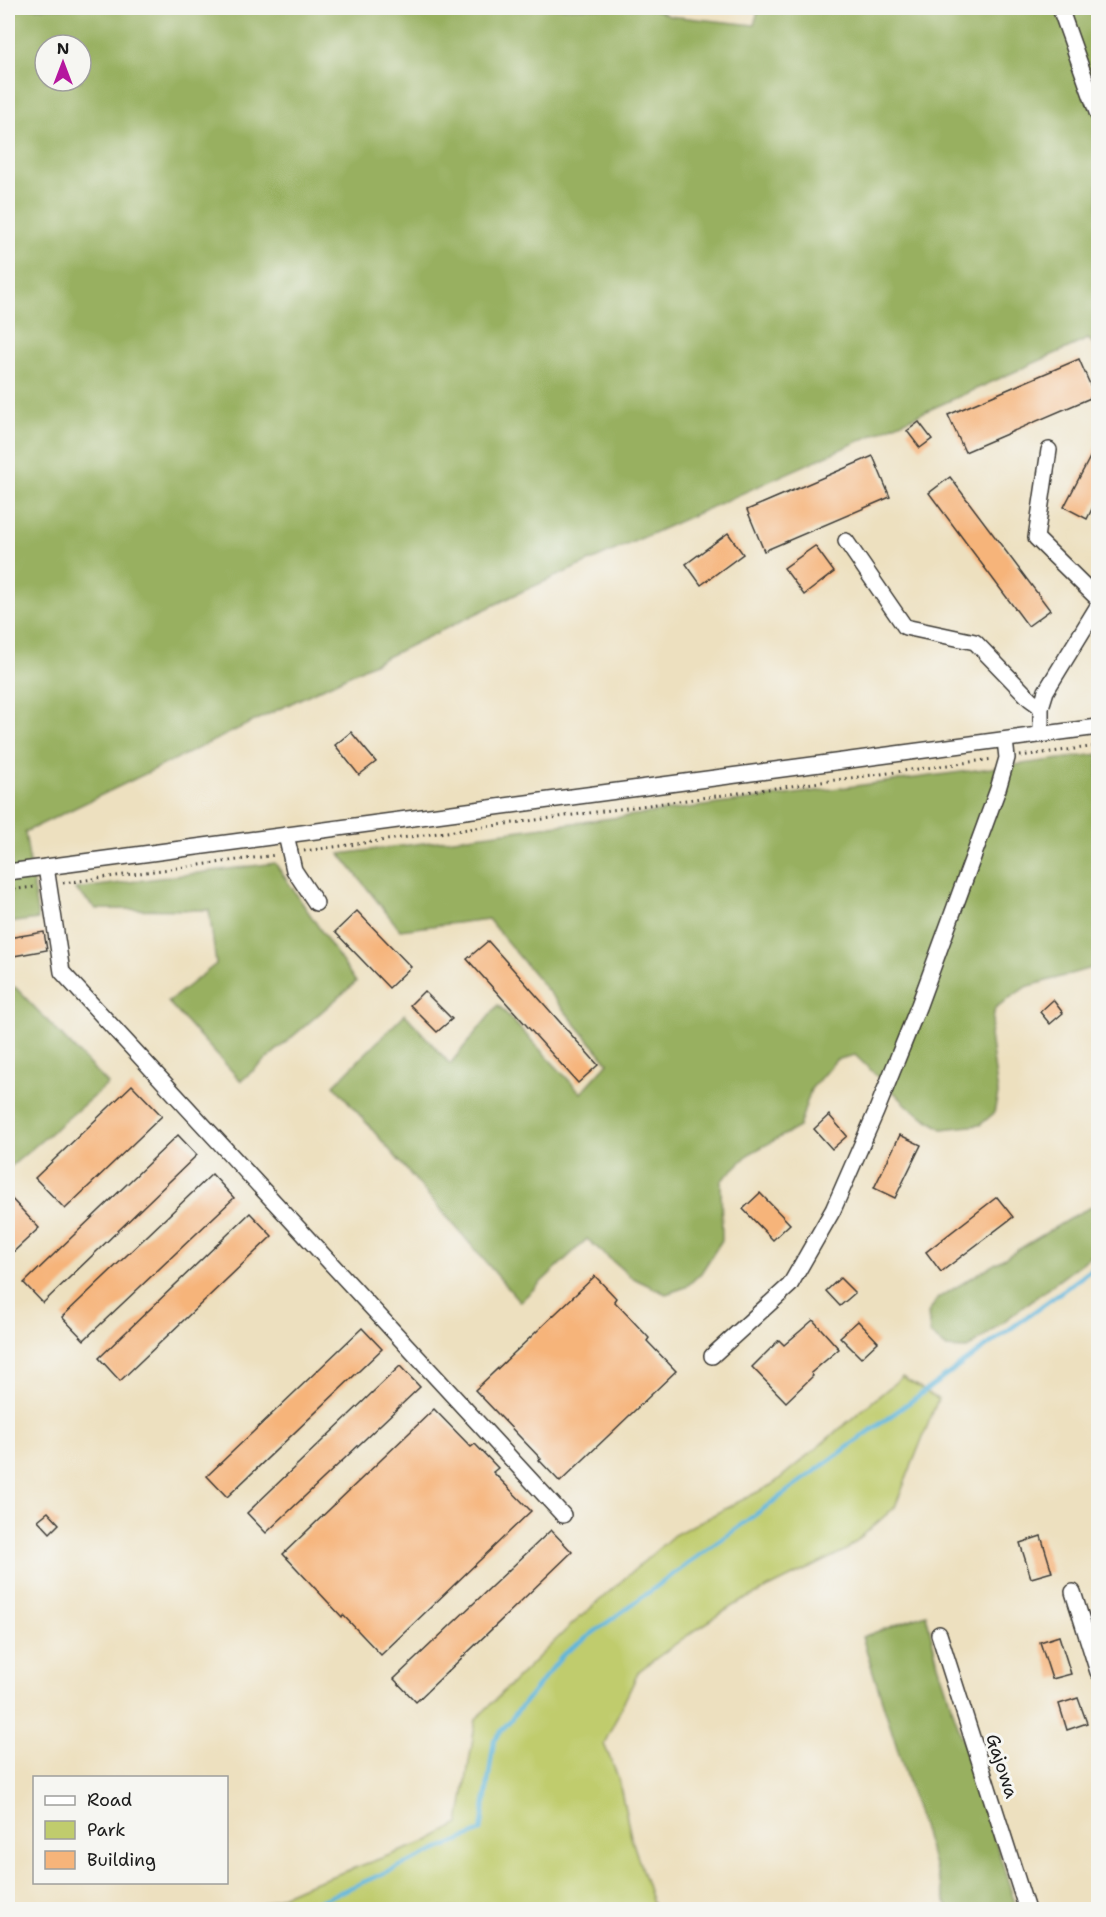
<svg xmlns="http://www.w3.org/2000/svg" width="1106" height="1917" font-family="'Shantell Sans',sans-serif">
<rect width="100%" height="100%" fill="#f6f6f2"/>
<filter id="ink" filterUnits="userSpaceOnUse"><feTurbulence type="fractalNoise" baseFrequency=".0167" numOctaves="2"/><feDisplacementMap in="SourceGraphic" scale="12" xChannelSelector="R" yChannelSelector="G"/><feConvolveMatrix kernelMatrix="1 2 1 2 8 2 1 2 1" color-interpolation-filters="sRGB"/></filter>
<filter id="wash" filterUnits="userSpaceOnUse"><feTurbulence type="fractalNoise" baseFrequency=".008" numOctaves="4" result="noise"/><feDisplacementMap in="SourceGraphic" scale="24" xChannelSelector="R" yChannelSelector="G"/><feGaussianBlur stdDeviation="1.35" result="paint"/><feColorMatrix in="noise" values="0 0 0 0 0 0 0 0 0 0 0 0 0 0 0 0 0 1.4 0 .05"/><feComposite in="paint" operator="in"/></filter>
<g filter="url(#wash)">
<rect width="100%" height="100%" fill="#ede0bf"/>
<polygon fill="#c0cc6d" stroke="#6e7444" stroke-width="1.5" points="902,1377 938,1399 895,1507 846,1550 734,1605 685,1637 639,1671 604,1744 618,1777 631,1837 655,1909 252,1909 302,1887 426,1842 459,1824 476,1719 508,1687 568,1628 674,1535 773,1484"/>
<g fill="#98b060" stroke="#5a663e" stroke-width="1.5" fill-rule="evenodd">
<path d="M8,8H653L669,16L754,25L759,8H1098V348L1088,339L521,592L25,832L38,919L8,923ZM45,45H81V81H45Z"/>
<polygon points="1098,754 1098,966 1026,987 995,1008 990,1035 998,1094 994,1113 980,1125 942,1129 910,1108 855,1055 836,1060 811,1089 799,1127 749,1154 721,1181 722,1240 701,1273 686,1287 666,1294 631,1277 587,1239 520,1302 334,1085 405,1014 450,1064 498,1005 581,1093 608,1063 488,919 400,930 340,854"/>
<polygon points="275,863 356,982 241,1081 168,1002 216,964 209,910 96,909 75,889"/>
<polygon points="8,985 16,988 108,1084 8,1169"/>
<polygon points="1098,1204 1098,1251 967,1349 947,1348 930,1334 928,1313 938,1298 1079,1213"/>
<polygon points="926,1614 938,1664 1017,1909 948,1909 862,1637"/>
</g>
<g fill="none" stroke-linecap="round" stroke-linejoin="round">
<polyline stroke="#5fb6dc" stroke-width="4.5" points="299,1910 481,1831 494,1740 564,1654 1098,1265"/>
</g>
<g id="blocks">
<g fill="#f6b47a">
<polygon points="1079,359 1095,396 965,452 948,415"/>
<polygon points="919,422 932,439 920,448 907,431"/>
<polygon points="1098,442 1098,497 1087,519 1064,507"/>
<polygon points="873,456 890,497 764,551 747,510"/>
<polygon points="950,477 1050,610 1028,626 929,493"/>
<polygon points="728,533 743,554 701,585 686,564"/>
<polygon points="815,546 834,572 804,595 784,568"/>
<polygon points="351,732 376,762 359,775 335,745"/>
<polygon points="357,911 411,967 389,988 335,932"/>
<polygon points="44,932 47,950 8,957 8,938"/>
<polygon points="488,941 598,1065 578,1083 467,959"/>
<polygon points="424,991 452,1019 437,1032 410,1005"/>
<polygon points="1053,1000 1063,1013 1050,1024 1040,1012"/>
<polygon points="132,1085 162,1116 65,1209 35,1178"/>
<polygon points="829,1115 847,1136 832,1149 814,1129"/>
<polygon points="178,1135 197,1155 43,1303 24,1283"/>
<polygon points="900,1135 921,1145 895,1198 874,1188"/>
<polygon points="212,1174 234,1198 84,1340 62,1317"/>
<polygon points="760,1193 790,1224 773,1240 743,1209"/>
<polygon points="8,1195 39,1228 8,1257"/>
<polygon points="997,1197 1013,1217 941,1272 926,1252"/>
<polygon points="250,1213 272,1236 120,1381 99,1358"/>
<polygon points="595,1276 616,1298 614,1301 649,1338 647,1341 676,1371 560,1482 539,1460 541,1459 475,1390"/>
<polygon points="840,1278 855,1293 840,1306 826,1291"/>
<polygon points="813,1320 839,1349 811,1373 813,1376 786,1402 752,1367 779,1340 784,1345"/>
<polygon points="858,1321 878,1342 861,1358 840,1337"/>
<polygon points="362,1328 382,1349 227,1497 207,1476"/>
<polygon points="400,1366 420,1387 266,1533 247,1513"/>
<polygon points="434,1409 471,1447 475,1444 498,1468 493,1472 531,1511 381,1655 343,1615 342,1617 283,1554"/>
<polygon points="48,1512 59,1524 50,1533 38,1520"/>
<polygon points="551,1530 572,1552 416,1702 394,1679"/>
<polygon points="1041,1536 1052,1572 1031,1578 1020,1543"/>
<polygon points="1059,1636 1071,1674 1052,1679 1040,1642"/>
<polygon points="1078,1698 1087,1723 1067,1730 1059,1704"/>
</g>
</g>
</g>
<g filter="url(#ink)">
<use href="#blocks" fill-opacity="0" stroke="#3b3934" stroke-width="1.5"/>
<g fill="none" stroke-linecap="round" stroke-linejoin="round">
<g stroke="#3b3934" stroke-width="18">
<g id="minor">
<polyline points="1060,8 1098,115"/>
<polyline points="1049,450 1036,538 1098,599"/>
<polyline points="846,541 905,627 975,642 1030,699 1041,707"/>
<polyline points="1041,734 1041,707 1046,691 1098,606"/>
<polyline points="286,835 294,870 316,903"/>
<polyline points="46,867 62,972 563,1515"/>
<polyline points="8,872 1098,727"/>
<polyline points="712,1356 790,1285 833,1210 876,1112 919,1005 998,789 1007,758 1005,740"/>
<polyline points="1073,1592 1098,1672"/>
<polyline points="939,1634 1027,1910"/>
</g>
</g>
<g stroke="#3b3934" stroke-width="3" stroke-dasharray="1.5 4.5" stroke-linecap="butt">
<polyline points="1093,128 1098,144"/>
<polyline points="1020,756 1098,746"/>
<polyline points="304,851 993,759"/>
<polyline points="63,883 276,855"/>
<polyline points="8,890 35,887"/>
</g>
<use href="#minor" stroke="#fff" stroke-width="15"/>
</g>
</g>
<g text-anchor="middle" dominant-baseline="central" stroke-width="6" stroke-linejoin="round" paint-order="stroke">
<g font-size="18" fill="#1c1c1c" stroke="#f6f6f2">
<text transform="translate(1002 1766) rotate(72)">Gajowa</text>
</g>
</g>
<rect width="1106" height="1917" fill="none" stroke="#f6f6f2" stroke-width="30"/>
<rect x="33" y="1776" width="195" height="108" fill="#f6f6f2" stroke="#9f9f9c" stroke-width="1.5"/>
<rect x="45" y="1796" width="30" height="9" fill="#ffffff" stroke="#9f9f9c" stroke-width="1.5"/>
<text x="87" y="1806" font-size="18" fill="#1c1c1c">Road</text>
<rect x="45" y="1821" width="30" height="18" fill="#c0cc6d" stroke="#9f9f9c" stroke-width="1.5"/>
<text x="87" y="1836" font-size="18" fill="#1c1c1c">Park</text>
<rect x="45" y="1851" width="30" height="18" fill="#f6b47a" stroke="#9f9f9c" stroke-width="1.5"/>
<text x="87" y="1866" font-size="18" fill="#1c1c1c">Building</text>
<g transform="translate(63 63)"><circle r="28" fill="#f6f6f2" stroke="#9f9f9c" stroke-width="1.5"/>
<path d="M0-4.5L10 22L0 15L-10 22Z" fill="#b5179e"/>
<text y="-9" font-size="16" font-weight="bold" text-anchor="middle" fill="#1c1c1c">N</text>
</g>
</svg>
